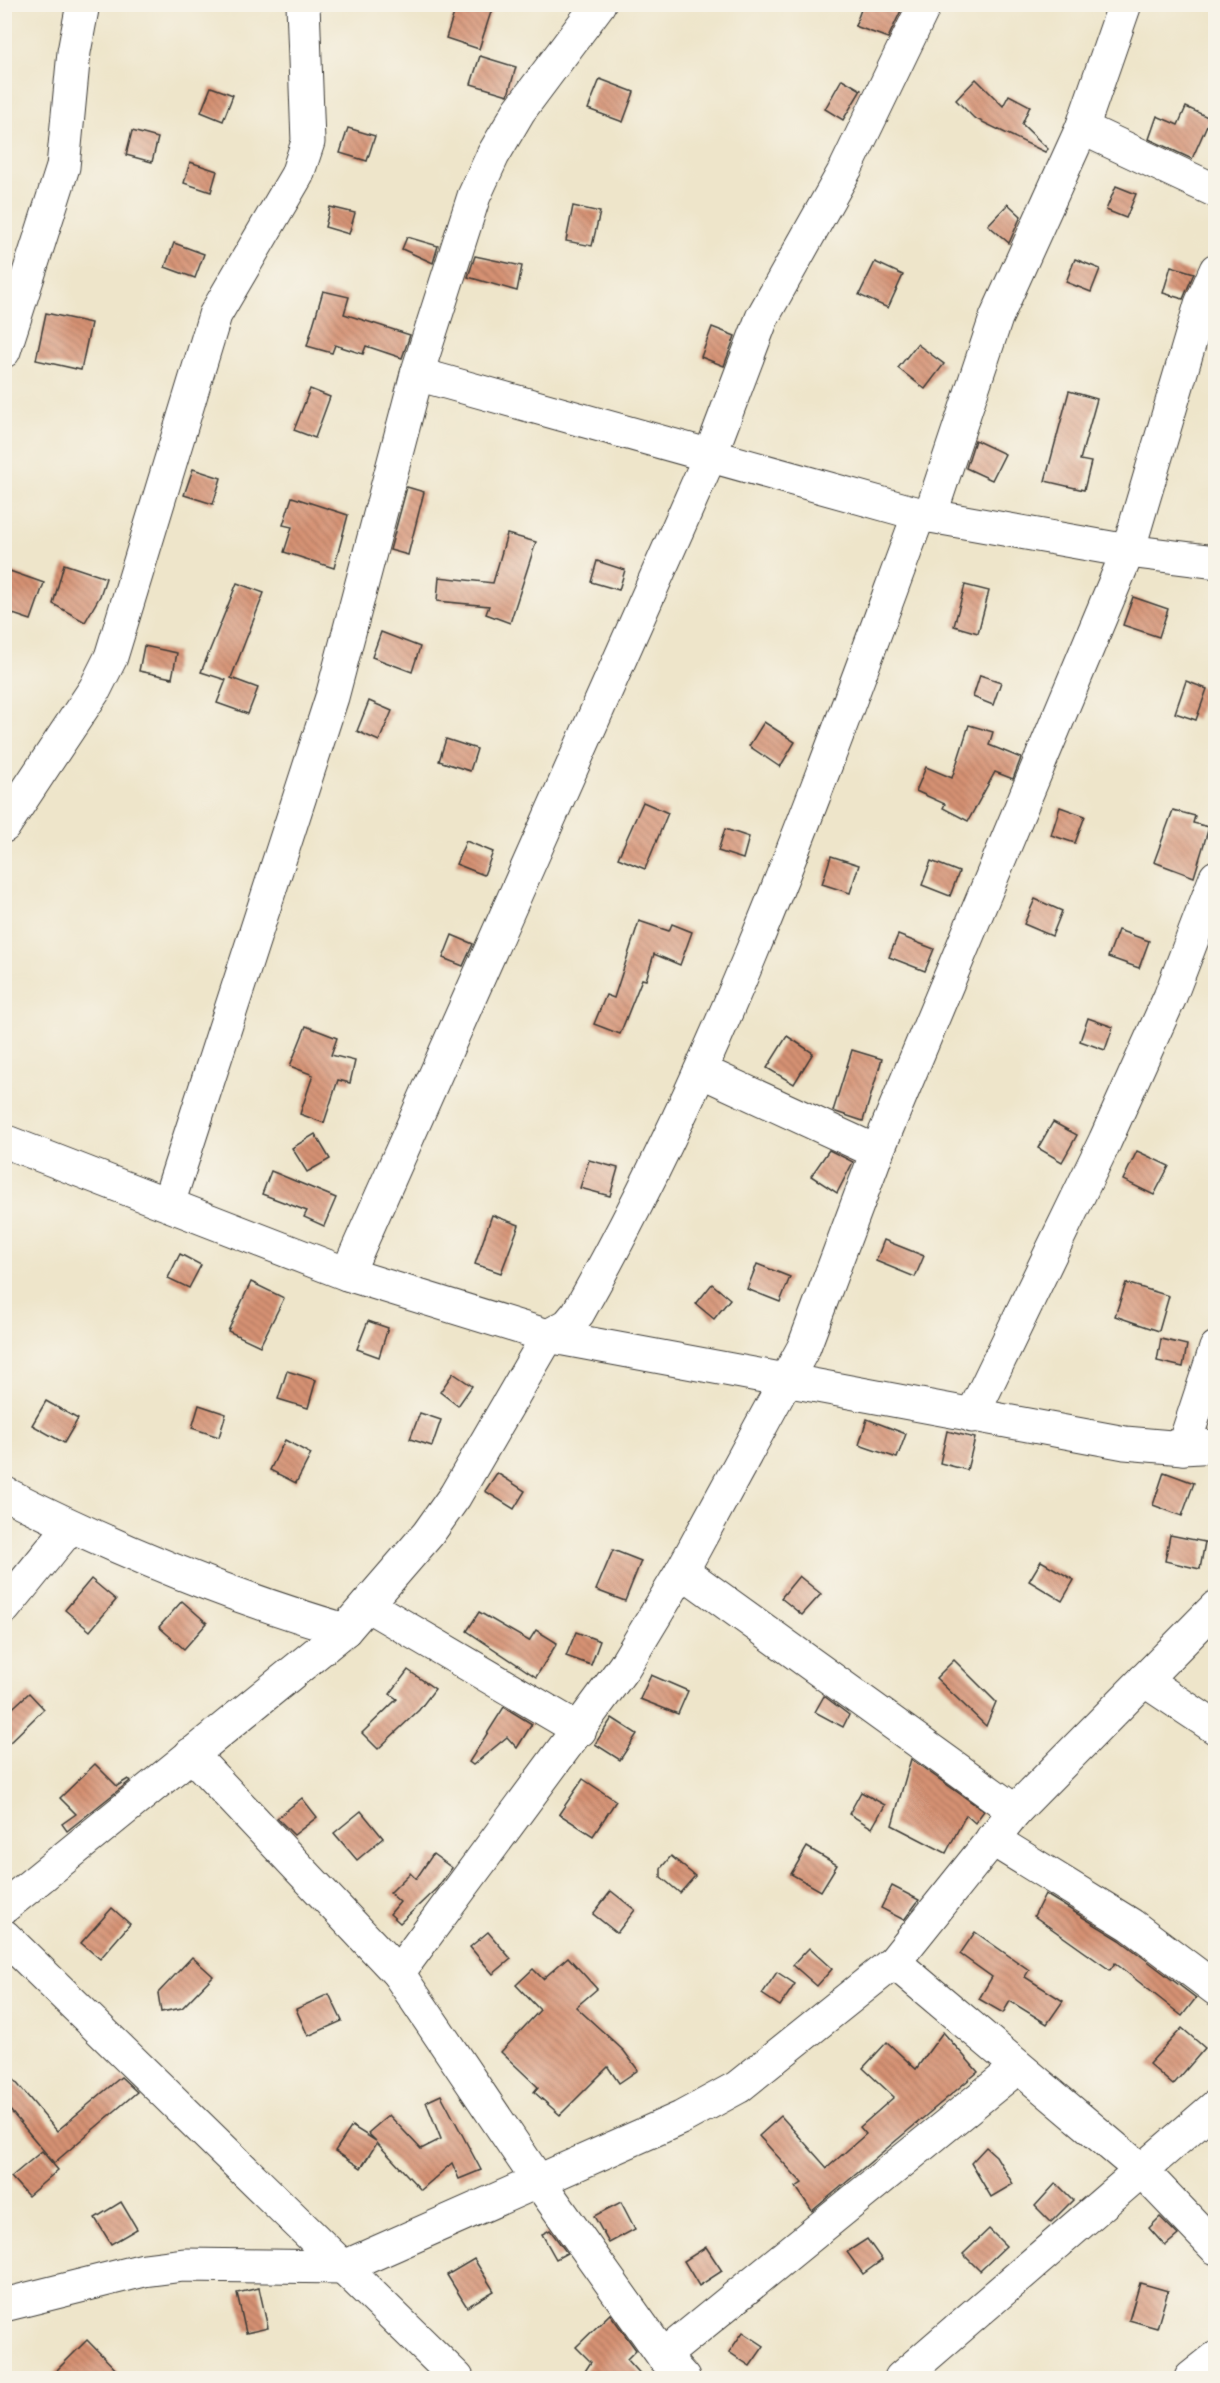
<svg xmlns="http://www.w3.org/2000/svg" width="1220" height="2383" font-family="'Playpen Sans',sans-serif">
<defs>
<pattern id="building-back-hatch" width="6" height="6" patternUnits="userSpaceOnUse" patternTransform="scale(1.5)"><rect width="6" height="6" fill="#d69273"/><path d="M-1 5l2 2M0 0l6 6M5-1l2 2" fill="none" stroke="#ad765e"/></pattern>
</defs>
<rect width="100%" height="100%" fill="#f7f3e8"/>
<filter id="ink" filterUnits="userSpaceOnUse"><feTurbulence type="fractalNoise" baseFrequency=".0167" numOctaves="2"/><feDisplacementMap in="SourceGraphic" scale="12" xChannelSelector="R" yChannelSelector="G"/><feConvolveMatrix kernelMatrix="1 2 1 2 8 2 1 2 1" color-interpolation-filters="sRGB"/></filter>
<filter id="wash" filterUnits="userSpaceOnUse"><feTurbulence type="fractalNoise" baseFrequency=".008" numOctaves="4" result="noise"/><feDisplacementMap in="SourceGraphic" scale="24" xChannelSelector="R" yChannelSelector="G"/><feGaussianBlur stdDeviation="1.35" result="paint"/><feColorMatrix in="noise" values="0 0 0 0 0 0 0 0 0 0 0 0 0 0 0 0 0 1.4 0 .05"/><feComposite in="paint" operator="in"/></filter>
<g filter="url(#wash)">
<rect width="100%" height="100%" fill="#eee5ca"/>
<g id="blocks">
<g fill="url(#building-back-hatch)">
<polygon points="457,4 479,4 492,9 479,49 446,38"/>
<polygon points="863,4 904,4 888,38 855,26"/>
<polygon points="480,56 516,67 508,95 471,84"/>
<polygon points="600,79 634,92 623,122 588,109"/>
<polygon points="842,79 861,90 843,120 825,109"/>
<polygon points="976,79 1003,106 1009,95 1030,106 1022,124 1048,149 1045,152 974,118 956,100"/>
<polygon points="211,87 233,95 223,121 201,112"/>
<polygon points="1186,107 1210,118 1192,159 1149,139 1157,116 1178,125"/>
<polygon points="348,128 375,136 367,161 340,153"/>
<polygon points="132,131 158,138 152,162 126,155"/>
<polygon points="190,162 217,171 211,192 184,183"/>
<polygon points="1116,186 1136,194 1126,218 1106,210"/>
<polygon points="1008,204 1021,216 1009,243 988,225"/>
<polygon points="573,206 600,212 592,246 566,241"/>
<polygon points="330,207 355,213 349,234 325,227"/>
<polygon points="407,237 438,246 433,263 402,249"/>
<polygon points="174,243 204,254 195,278 165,267"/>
<polygon points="475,256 522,266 517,291 468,277"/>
<polygon points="1075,259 1100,269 1091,292 1066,282"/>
<polygon points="875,262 903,275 888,308 859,295"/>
<polygon points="1171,266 1194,273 1183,299 1163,293"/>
<polygon points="323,291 349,297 344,314 410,335 402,358 366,346 363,354 335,345 332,353 307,346"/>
<polygon points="46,313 91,323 81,370 36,360"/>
<polygon points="712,327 735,336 724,366 701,357"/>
<polygon points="917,344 944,364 925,389 898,368"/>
<polygon points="310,389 330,397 315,438 294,430"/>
<polygon points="1069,391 1097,399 1080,460 1091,462 1084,490 1045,481"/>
<polygon points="975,440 1005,454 992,480 966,468"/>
<polygon points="193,469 221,478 213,504 184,495"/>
<polygon points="407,487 424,492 408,555 390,550"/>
<polygon points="292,497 348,515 334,568 284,552 292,527 283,525"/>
<polygon points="507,534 536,542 510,623 486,614 489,606 437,601 439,577 493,583"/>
<polygon points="597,561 625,570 619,590 591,582"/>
<polygon points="64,564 106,578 100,596 85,622 53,604"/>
<polygon points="4,569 44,583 31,620 4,611"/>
<polygon points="237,583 264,593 231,678 258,688 248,714 217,703 226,680 201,672"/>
<polygon points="965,585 989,591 978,633 954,626"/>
<polygon points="1133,597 1168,609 1159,637 1123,625"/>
<polygon points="381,632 420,647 412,672 372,657"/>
<polygon points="144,646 177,653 172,678 139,671"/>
<polygon points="980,675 1001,682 993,705 973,697"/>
<polygon points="1186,681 1207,689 1196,720 1175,713"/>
<polygon points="369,701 392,711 379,741 357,731"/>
<polygon points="764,722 795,742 780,767 749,746"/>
<polygon points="969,725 993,732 989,745 1021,758 1013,779 995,772 968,821 943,808 945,804 916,791 926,767 952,778"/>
<polygon points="446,739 477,749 470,771 439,761"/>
<polygon points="643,802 668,813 645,869 618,858"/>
<polygon points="1060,807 1085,816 1075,843 1051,835"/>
<polygon points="1173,810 1195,816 1193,823 1209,827 1194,877 1154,862"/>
<polygon points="725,829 749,837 743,859 718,851"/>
<polygon points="466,841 493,852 484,875 456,864"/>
<polygon points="831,856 859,865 850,893 822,884"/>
<polygon points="931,861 959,872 950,896 922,885"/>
<polygon points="1035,899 1062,911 1052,936 1024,924"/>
<polygon points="639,921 669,931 672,924 692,932 680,965 654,954 646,980 642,979 620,1034 594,1024 606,995 614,998"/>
<polygon points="1118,930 1149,941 1139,968 1108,957"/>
<polygon points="452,935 473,944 463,966 443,958"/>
<polygon points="898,935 934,949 925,971 889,957"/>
<polygon points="1088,1018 1113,1027 1105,1050 1080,1041"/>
<polygon points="306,1026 337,1038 331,1055 355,1061 350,1083 338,1080 324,1123 300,1114 313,1075 290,1066"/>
<polygon points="787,1036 813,1053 794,1084 767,1068"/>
<polygon points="852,1050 882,1059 863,1121 833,1111"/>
<polygon points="1053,1122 1077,1135 1062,1162 1038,1148"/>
<polygon points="315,1134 330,1159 307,1172 292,1148"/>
<polygon points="829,1150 853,1162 837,1193 811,1176"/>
<polygon points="1137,1151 1169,1166 1154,1195 1123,1180"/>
<polygon points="589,1160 618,1168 610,1196 580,1188"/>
<polygon points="271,1171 336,1198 324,1226 304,1217 307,1211 262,1194"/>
<polygon points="492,1215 519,1225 501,1273 475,1264"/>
<polygon points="884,1240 924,1256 915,1277 876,1261"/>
<polygon points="180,1254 201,1265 189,1288 168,1278"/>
<polygon points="757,1264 790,1277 780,1302 747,1289"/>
<polygon points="251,1282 284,1298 260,1346 228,1331"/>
<polygon points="1126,1283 1169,1296 1159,1331 1115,1316"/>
<polygon points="712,1284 730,1299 714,1319 696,1304"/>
<polygon points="368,1321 388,1328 379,1357 357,1349"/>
<polygon points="1161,1339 1187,1345 1183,1367 1157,1361"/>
<polygon points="287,1371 316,1380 308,1408 278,1399"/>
<polygon points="453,1373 472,1386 458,1406 440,1392"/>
<polygon points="46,1401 78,1419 64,1443 32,1425"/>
<polygon points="199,1405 226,1414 219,1437 192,1428"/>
<polygon points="420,1413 441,1420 432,1446 410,1439"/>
<polygon points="867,1419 906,1434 897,1458 859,1445"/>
<polygon points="947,1431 975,1438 967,1470 940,1463"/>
<polygon points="285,1440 311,1454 296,1483 270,1470"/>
<polygon points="1164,1472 1194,1483 1182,1516 1153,1505"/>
<polygon points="497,1473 525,1491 514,1509 485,1491"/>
<polygon points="1170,1535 1205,1542 1200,1569 1165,1561"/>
<polygon points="613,1550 641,1561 625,1601 596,1590"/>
<polygon points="1041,1561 1074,1580 1062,1601 1029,1581"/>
<polygon points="799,1576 821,1594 802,1615 781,1598"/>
<polygon points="91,1579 116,1600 90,1631 65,1610"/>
<polygon points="182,1601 207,1623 184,1649 159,1627"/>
<polygon points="479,1612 529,1641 536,1630 557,1643 536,1677 467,1631"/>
<polygon points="576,1632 600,1641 591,1665 566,1656"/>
<polygon points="954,1660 996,1702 986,1726 936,1678"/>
<polygon points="408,1670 435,1689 419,1710 378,1749 362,1733 397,1699 390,1694"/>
<polygon points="651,1675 688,1691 678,1714 640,1699"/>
<polygon points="29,1693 44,1709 4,1748 4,1716"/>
<polygon points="824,1696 849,1715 843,1727 815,1712"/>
<polygon points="504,1707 532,1724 517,1748 507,1737 473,1765 469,1762"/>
<polygon points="612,1718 637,1734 620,1760 595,1744"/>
<polygon points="911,1759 984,1811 975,1823 966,1815 946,1853 892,1825"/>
<polygon points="95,1764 117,1786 128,1779 130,1781 67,1831 62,1824 76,1814 60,1798"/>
<polygon points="583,1779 616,1801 593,1836 559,1814"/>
<polygon points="861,1792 885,1805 872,1828 849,1814"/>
<polygon points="302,1798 317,1817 294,1835 277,1818"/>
<polygon points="361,1811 383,1838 357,1860 334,1833"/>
<polygon points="807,1847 837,1865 821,1891 791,1874"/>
<polygon points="433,1854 452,1868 437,1888 400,1923 390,1914 400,1902 390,1893 410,1873 416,1879"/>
<polygon points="671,1856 695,1876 680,1893 661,1877 661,1868"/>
<polygon points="892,1886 919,1900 904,1920 881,1908"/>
<polygon points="611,1891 635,1910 617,1933 593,1914"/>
<polygon points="1045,1894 1120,1940 1196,1998 1182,2016 1115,1963 1110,1970 1034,1916"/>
<polygon points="112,1908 130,1924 100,1959 81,1943"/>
<polygon points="488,1932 511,1959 493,1974 470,1947"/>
<polygon points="975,1932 1029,1970 1025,1977 1063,2001 1047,2024 1010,2001 1003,2013 979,1999 992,1977 960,1954"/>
<polygon points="809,1948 832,1969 817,1986 793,1965"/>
<polygon points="192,1957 213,1976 182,2008 161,2012 158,1993"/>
<polygon points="568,1957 597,1989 576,2007 624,2051 638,2070 619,2083 608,2067 560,2115 534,2092 538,2087 501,2052 540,2010 516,1985 533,1969 543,1979"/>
<polygon points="777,1972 795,1984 780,2006 762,1994"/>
<polygon points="329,1994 342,2021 308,2036 296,2009"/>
<polygon points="1182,2028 1205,2048 1173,2085 1149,2064"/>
<polygon points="943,2032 978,2072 812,2211 796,2187 802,2183 759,2136 781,2116 827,2168 866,2134 860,2127 894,2097 863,2068 887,2042 916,2069"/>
<polygon points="4,2068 57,2131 121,2077 137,2092 54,2163 4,2103"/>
<polygon points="441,2095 481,2170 459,2179 452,2163 421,2190 377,2143 361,2168 335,2151 352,2126 376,2141 368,2133 389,2115 421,2149 441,2139 426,2102"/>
<polygon points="986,2147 996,2156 1013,2184 991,2197 971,2163"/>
<polygon points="42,2151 58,2170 28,2196 11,2177"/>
<polygon points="1056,2183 1073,2200 1051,2222 1035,2206"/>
<polygon points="121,2202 137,2229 111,2244 95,2218"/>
<polygon points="621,2202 635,2229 609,2243 594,2216"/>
<polygon points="1160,2217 1178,2235 1165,2246 1149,2228"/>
<polygon points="989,2229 1006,2246 980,2271 963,2254"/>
<polygon points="550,2230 567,2253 556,2259 542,2234"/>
<polygon points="867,2239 882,2260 863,2274 847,2252"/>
<polygon points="706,2247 722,2271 699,2286 684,2261"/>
<polygon points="474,2259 494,2291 467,2307 447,2275"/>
<polygon points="1140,2283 1168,2291 1157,2328 1129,2320"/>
<polygon points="259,2288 268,2328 246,2333 237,2293"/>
<polygon points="610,2314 636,2350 627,2359 645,2379 580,2379 591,2362 576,2347"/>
<polygon points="743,2332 764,2346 750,2366 729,2352"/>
<polygon points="87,2340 125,2379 48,2379"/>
</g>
</g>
</g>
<g filter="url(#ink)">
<use href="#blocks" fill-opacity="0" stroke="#3c3a36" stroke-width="1.5"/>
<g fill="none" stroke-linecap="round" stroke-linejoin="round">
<g stroke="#3c3a36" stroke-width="35">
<g id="minor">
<polyline points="1082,128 1216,191"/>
<polyline points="4,351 63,167 74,52 83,4"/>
<polyline points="417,374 919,514 1128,551 1216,562"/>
<polyline points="930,516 996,318 1082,128 1125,4"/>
<polyline points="4,826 95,689 111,657 215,315 297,175 308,142 303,4"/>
<polyline points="701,1071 877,1152"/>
<polyline points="4,1141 347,1274 548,1336 1125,1443 1183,1448 1216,1446"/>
<polyline points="168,1204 332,697 417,374 474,196 493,155 519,111 599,4"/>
<polyline points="347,1274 710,456 762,318 846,168 925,4"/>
<polyline points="972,1416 1105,1141 1170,997 1216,877"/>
<polyline points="1183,1448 1216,1348"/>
<path d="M4,1493C113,1548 228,1596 345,1630"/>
<polyline points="682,1571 1015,1811"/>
<polyline points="367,1605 580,1730"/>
<polyline points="4,1608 70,1527"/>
<polyline points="1144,1680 1216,1728"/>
<polyline points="191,1754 398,1973 539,2182 663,2356 683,2378"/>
<polyline points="992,1839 1131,1925 1216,1989"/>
<path d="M4,1907L345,1630L428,1534L455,1496L548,1336L568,1325L578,1313C722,1060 818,786 919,514"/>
<polyline points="4,1936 457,2378"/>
<polyline points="894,1962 1142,2171 1216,2248"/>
<polyline points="398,1973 624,1667 682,1571 804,1347 877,1152 1128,551 1201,304 1216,270"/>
<polyline points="4,2305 144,2270 184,2265 344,2267 681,2118 738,2087 894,1962 1015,1811 1216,1607"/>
<polyline points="663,2356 1018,2067"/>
<polyline points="901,2378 1216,2106"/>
<polyline points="1191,2378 1216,2358"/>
</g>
</g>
<use href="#minor" stroke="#fff" stroke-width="33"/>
</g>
</g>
<rect width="1220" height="2383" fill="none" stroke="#f7f3e8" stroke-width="24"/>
</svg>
